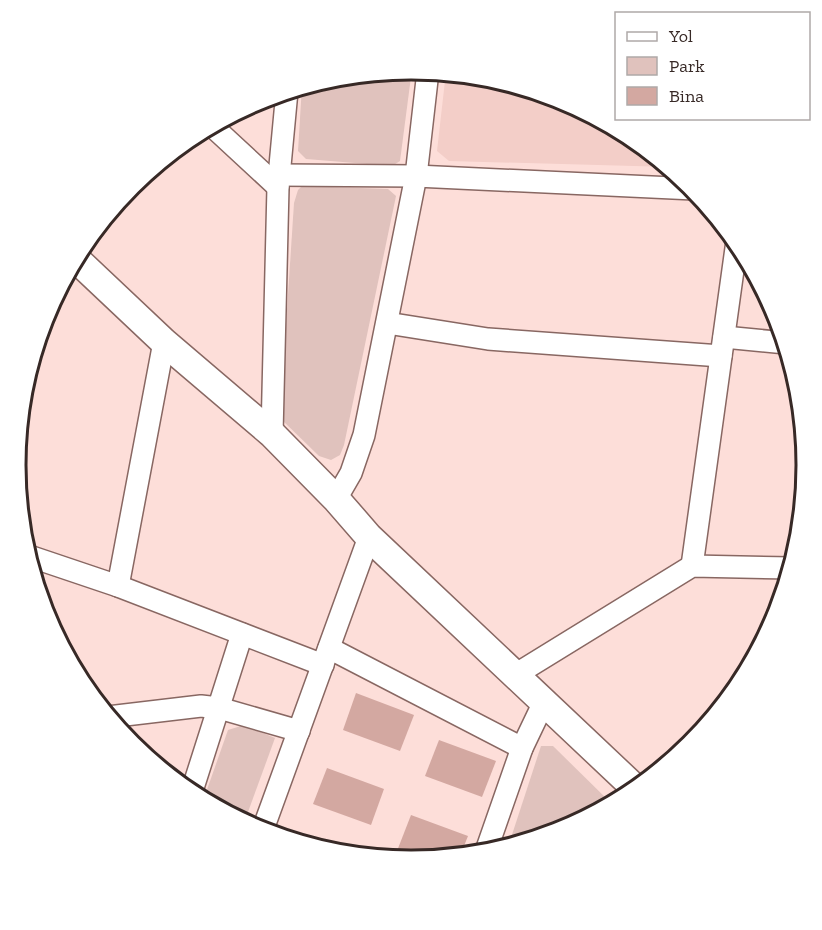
<svg xmlns="http://www.w3.org/2000/svg" width="822" height="930" font-family="'Zilla Slab',serif">
<rect width="100%" height="100%" fill="#fdded9"/>
<polygon fill="#f3cec8" points="446,72 489,77 563,99 631,136 670,167 449,161 437,151"/>
<g fill="#e0c2bd">
<polygon points="412,69 400,161 392,166 306,159 298,151 302,86 334,77"/>
<polygon points="302,186 388,189 396,196 344,445 340,455 331,460 319,456 280,418 294,203 298,190"/>
<polygon points="244,725 275,738 244,823 203,801 228,730"/>
<polygon points="541,746 553,746 612,804 562,831 508,847"/>
</g>
<g fill="#d3a8a1">
<polygon points="763,288 774,308 760,307"/>
<polygon points="356,693 414,715 400,751 343,730"/>
<polygon points="439,740 496,761 482,797 425,776"/>
<polygon points="327,768 384,789 371,825 313,804"/>
<polygon points="411,815 468,836 460,856 421,860 397,851"/>
<polygon points="297,839 322,848 321,850 296,842"/>
</g>
<g fill="none" stroke-linecap="round" stroke-linejoin="round">
<g stroke="#886762" stroke-width="24">
<g id="minor">
<polyline points="211,125 278,187"/>
<polyline points="279,175 416,176 694,189"/>
<polyline points="387,323 488,339 721,356"/>
<polyline points="724,337 786,343"/>
<polyline points="272,434 278,187 287,91"/>
<polyline points="336,499 351,473 364,435 416,176 428,71"/>
<polyline points="26,555 118,586 323,665"/>
<polyline points="692,566 737,241"/>
<polyline points="118,586 164,342"/>
<polyline points="329,648 522,748"/>
<polyline points="515,675 692,566 792,568"/>
<polyline points="108,717 201,706 219,708 299,731"/>
<polyline points="191,794 242,634"/>
<polyline points="262,832 369,537"/>
<polyline points="485,854 522,748 544,702"/>
</g>
</g>
<g stroke="#886762" stroke-width="30">
<polyline id="major" points="75,258 164,342 272,434 336,499 369,537 637,790"/>
</g>
<use href="#minor" stroke="#fff" stroke-width="21"/>
<use href="#major" stroke="#fff" stroke-width="27"/>
</g>
<path d="M0 0H822V930H0ZM26 465a385 385 0 1 1 770 0a385 385 0 1 1-770 0Z" fill="#fff" fill-rule="evenodd"/>
<path fill="none" stroke="#372926" stroke-width="3" d="M26 465a385 385 0 1 1 770 0a385 385 0 1 1-770 0Z"/>
<rect x="615" y="12" width="195" height="108" fill="#ffffff" stroke="#afa9a8" stroke-width="1.5"/>
<rect x="627" y="32" width="30" height="9" fill="#ffffff" stroke="#afa9a8" stroke-width="1.5"/>
<text x="669" y="42" font-size="18" fill="#372926">Yol</text>
<rect x="627" y="57" width="30" height="18" fill="#e0c2bd" stroke="#afa9a8" stroke-width="1.5"/>
<text x="669" y="72" font-size="18" fill="#372926">Park</text>
<rect x="627" y="87" width="30" height="18" fill="#d3a8a1" stroke="#afa9a8" stroke-width="1.5"/>
<text x="669" y="102" font-size="18" fill="#372926">Bina</text>
</svg>
